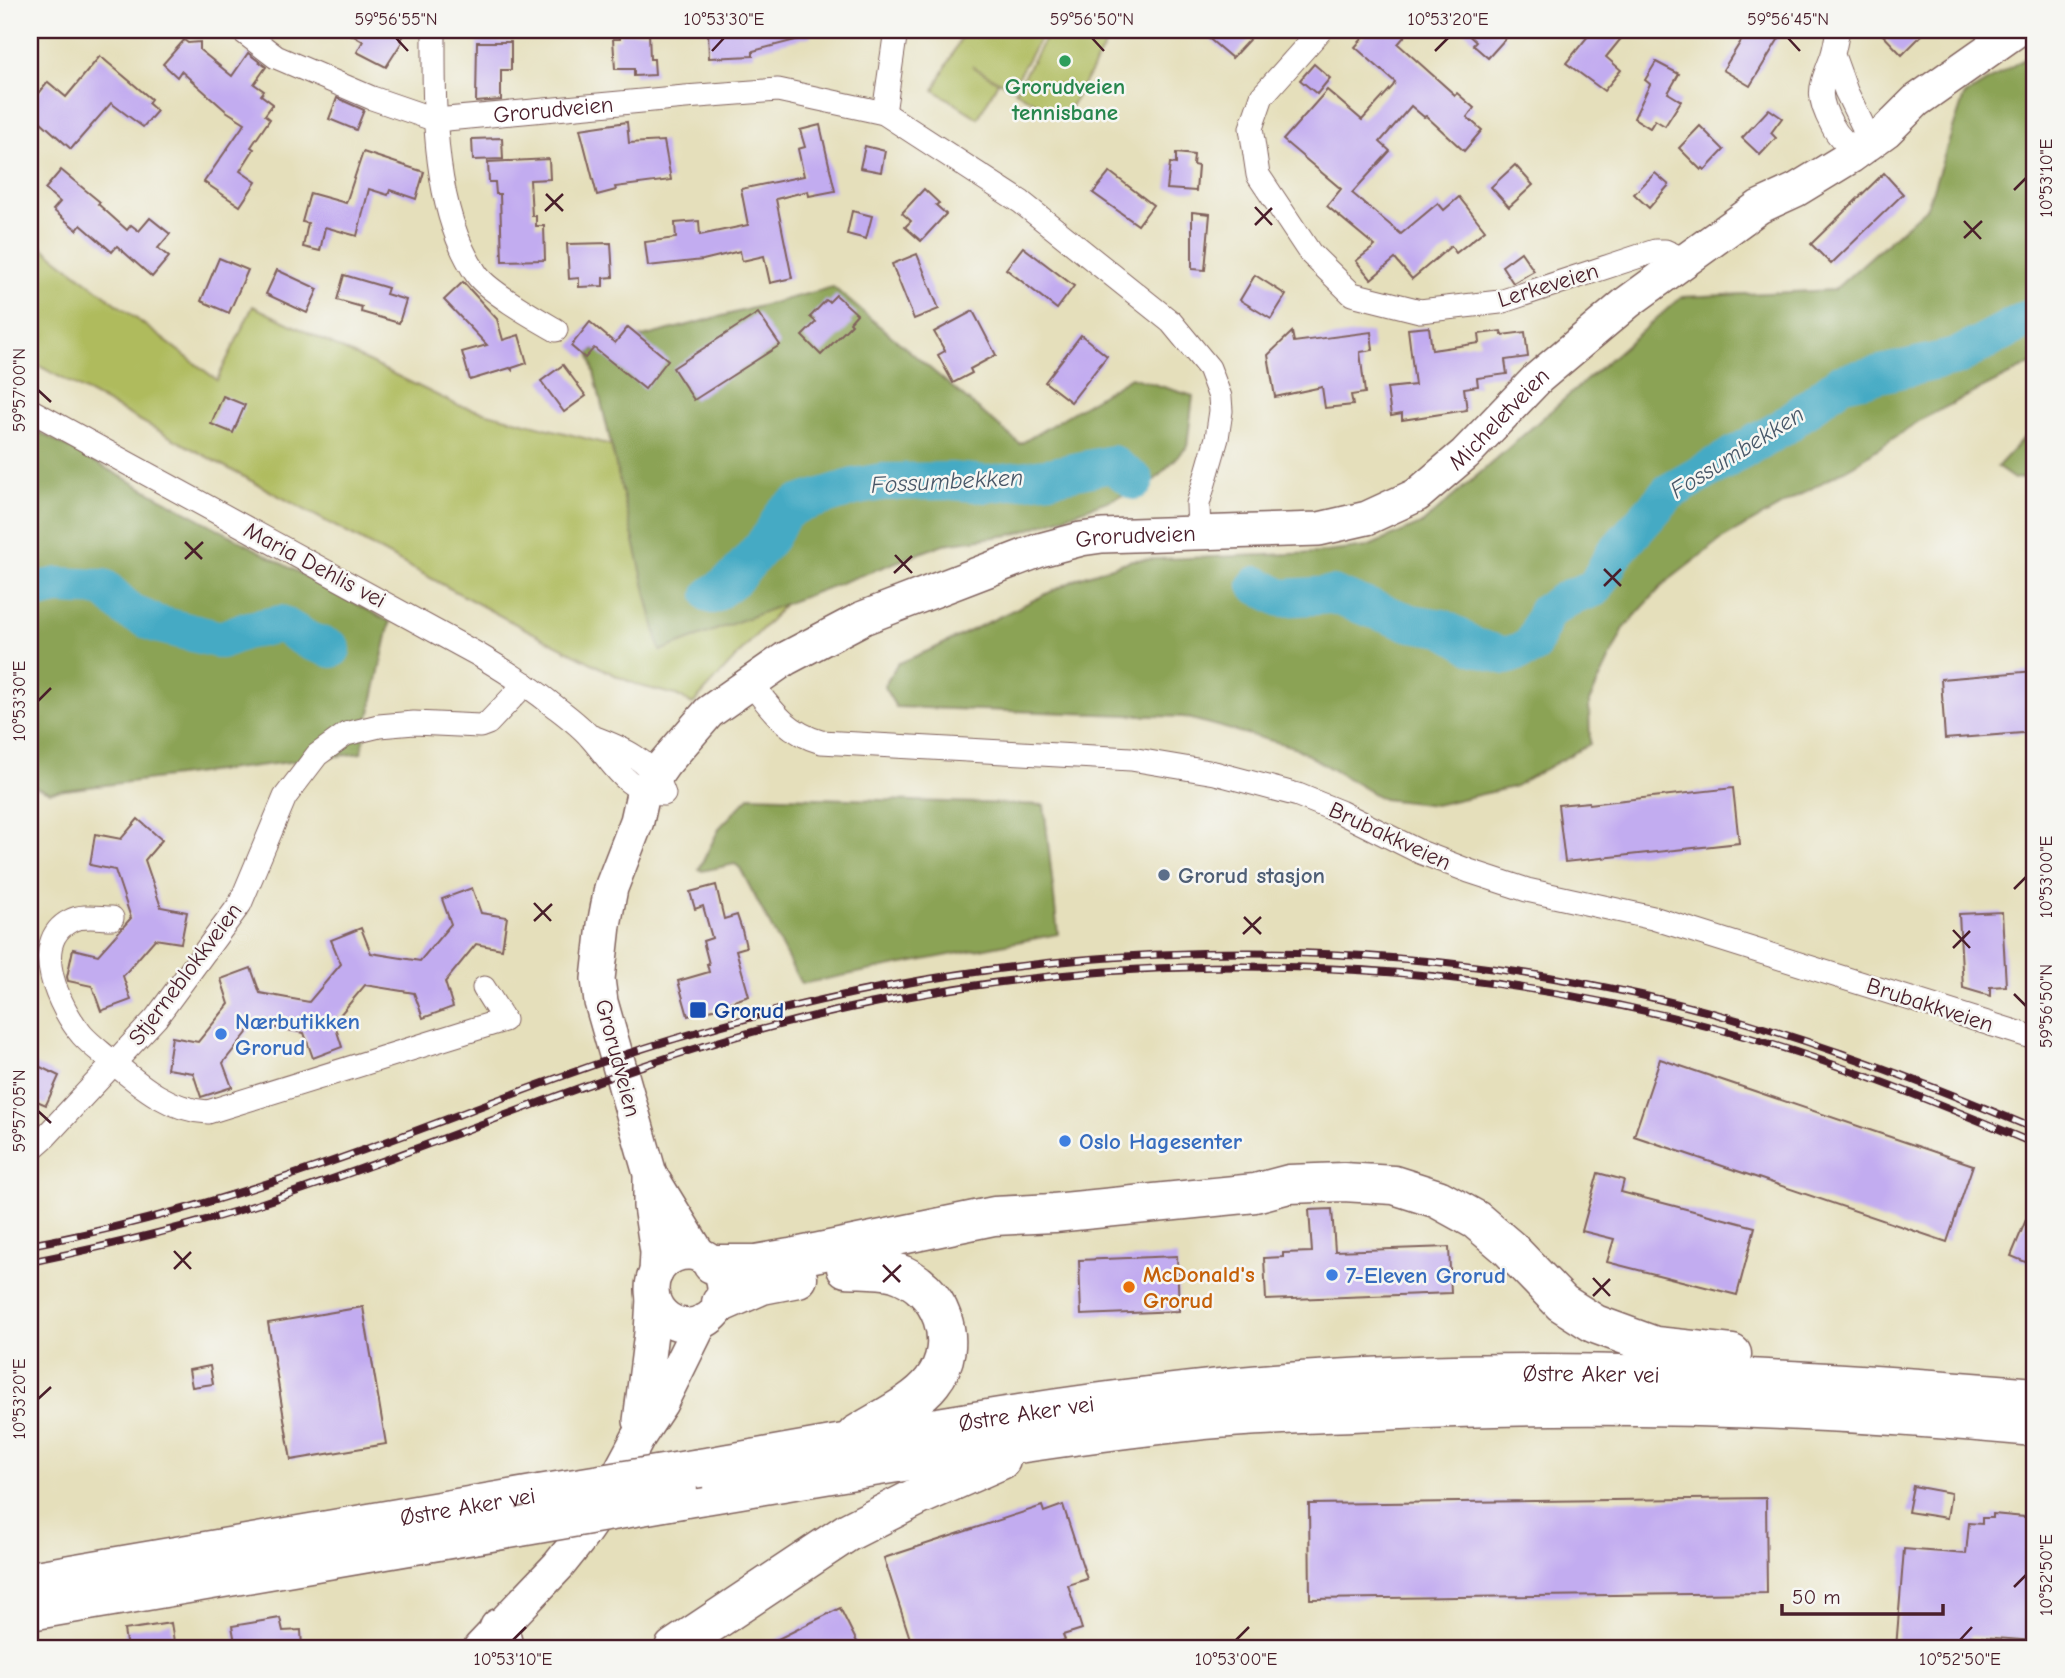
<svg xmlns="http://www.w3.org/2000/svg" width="2065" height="1678" font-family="'Comic Neue',sans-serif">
<rect width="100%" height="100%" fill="#f6f6f2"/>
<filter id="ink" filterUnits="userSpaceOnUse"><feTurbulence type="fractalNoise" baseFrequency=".0143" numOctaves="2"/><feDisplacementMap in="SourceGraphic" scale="14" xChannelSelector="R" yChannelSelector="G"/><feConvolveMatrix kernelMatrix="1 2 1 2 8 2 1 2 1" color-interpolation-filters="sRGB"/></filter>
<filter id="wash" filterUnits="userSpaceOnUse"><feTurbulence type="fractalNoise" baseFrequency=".00686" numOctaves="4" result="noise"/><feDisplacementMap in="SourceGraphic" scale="28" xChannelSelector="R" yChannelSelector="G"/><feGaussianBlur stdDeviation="1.57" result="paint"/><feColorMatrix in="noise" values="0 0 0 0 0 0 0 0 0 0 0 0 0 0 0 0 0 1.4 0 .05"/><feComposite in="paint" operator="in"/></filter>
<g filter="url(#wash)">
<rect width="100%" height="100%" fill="#e5dfbb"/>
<g fill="#afbb5d" stroke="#7c6d44" stroke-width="2">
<polygon points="965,30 1045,30 1011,88 972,66 998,82 978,118 934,90"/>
<polygon points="1050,30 1114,30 1064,119 1015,91"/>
<polygon points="30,238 217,380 253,306 457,405 611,445 661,651 786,603 693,704 676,695 640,686 619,677 508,620 30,361"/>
</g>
<g fill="#8ba354" stroke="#6a6140" stroke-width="2">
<polygon points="2035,52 2035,362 1922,419 1855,464 1722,539 1665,583 1624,628 1589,702 1590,744 1513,787 1435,805 1383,799 1294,747 1184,717 896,707 884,687 897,664 937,647 1079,578 1132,560 1318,553 1367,547 1423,523 1681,297 1834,290 1927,207 1964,96"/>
<polygon points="833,287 1020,444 1131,377 1193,396 1187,447 1149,486 1016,534 944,544 660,651 589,351"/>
<polygon points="30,427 390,622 361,753 49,792 30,785"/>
<polygon points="2035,432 2035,475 2014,479 1997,467 2023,439"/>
<polygon points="750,796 1044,805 1058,934 801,984 740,868 735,864 702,871 699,869 720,827"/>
</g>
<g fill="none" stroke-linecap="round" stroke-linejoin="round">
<g stroke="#44aac4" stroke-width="38">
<polyline points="1257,585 1281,598 1333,595 1411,623 1443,628 1475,647 1506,656 1532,647 1546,612 1568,598 1595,588 1613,555 1669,492 1782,428 1840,383 1956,357 2035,315"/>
<polyline points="30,592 58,586 104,588 129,611 156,624 221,640 244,631 281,624 309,641 332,649"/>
<polyline points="712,595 735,578 769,538 784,513 796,505 854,487 882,482 951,481 986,484 1053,476 1112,464 1135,481"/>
</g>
</g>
<g id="blocks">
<g fill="#c2acf0">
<polygon points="343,30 406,30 400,40 402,42 386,67 357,52 363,41"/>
<polygon points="708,30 810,30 811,36 753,51 753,56 709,58"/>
<polygon points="1199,30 1258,30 1232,58"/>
<polygon points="1370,30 1410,30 1398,44 1455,95 1457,93 1474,108 1467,117 1482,130 1464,151 1426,116 1424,117 1411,106 1380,142 1390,151 1352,193 1401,234 1438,203 1444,210 1459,197 1485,230 1456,253 1451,246 1412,279 1395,259 1371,279 1356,261 1375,246 1327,206 1341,189 1283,140 1327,90 1362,120 1393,86 1395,82 1355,47"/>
<polygon points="1463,30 1497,30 1506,38 1488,58 1473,45 1476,42"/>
<polygon points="1593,30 1628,30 1606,57 1621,70 1604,91 1566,63"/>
<polygon points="1748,30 1784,30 1750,86 1723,70"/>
<polygon points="1878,30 1927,30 1902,55"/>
<polygon points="649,32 650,59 654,59 655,75 634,76 634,69 615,69 613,39 620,39 620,33"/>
<polygon points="184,40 188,43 200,42 200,50 232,76 248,53 266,67 254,84 264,91 261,95 273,104 265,115 270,119 251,147 254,149 240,171 256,182 240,206 204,182 245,123 226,111 181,71 177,77 163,64"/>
<polygon points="477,42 511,42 511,70 501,70 501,100 476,102"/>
<polygon points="100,56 151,99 148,103 157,111 143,127 111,103 71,149 30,112 30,104 48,82 66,97"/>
<polygon points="1656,62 1679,74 1668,93 1681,101 1665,126 1655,120 1650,128 1634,118 1650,84 1645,80"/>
<polygon points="1314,64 1330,78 1317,94 1300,80"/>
<polygon points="337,98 364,110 356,130 329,119"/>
<polygon points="1769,109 1782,118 1771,133 1776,138 1760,155 1742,138"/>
<polygon points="627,122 629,143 664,141 671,180 615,187 616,190 597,195 580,129"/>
<polygon points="820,125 835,191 809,196 808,191 776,199 792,278 770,283 764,256 742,261 740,251 703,260 648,266 645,242 676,238 675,223 699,221 700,235 748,225 741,189 804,176 798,149 805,147 800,130"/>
<polygon points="1700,126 1724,150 1705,170 1703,168 1701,170 1679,148"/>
<polygon points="502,138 503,159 473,160 472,139"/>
<polygon points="865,146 885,151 881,172 860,168"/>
<polygon points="363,152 424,172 416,199 390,190 388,195 369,189 357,236 325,227 320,251 303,247 308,223 302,222 310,193 346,203"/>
<polygon points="1176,153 1194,155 1193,165 1198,166 1196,191 1167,189 1170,163 1176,164"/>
<polygon points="549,159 550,179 530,180 532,216 536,216 536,226 544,226 545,260 502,261 500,194 496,194 495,182 489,182 488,162"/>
<polygon points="1515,165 1533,185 1509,207 1491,187"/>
<polygon points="61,170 100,202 98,204 127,230 131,225 139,231 150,218 170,234 158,248 169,257 152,277 117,246 112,252 81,225 77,230 53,210 60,202 45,189"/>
<polygon points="1110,172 1153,205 1138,225 1093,193"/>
<polygon points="1655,173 1669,185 1649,208 1634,194"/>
<polygon points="1884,173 1903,194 1831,264 1811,244"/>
<polygon points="924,189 939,203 936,205 946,214 921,241 905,227 911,221 902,213"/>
<polygon points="852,211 872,216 866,239 847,234"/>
<polygon points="1192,212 1210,214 1205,270 1192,269"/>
<polygon points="611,243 613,277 603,278 603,286 579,287 579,278 569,279 567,244"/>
<polygon points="1023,247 1074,286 1057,309 1006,269"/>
<polygon points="1521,252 1534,271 1513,283 1502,266"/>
<polygon points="917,254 939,309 914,319 892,264"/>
<polygon points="219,258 248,270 229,313 201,301"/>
<polygon points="277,270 318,289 307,313 266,294"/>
<polygon points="344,275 388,288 386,294 406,300 399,323 361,312 362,307 337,300"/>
<polygon points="1255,275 1286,295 1271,319 1240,300"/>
<polygon points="463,282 497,319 503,340 519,335 527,363 512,368 512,370 510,368 470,380 462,352 487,345 444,300"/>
<polygon points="836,295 857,314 850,322 852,324 821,355 802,336 816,322 810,317 826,300 829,302"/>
<polygon points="973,311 996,355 970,369 972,373 953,383 938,355 945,351 934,332"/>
<polygon points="758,313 780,345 694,400 673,368"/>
<polygon points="590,322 615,343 628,327 668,360 645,389 594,348 585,358 571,346"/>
<polygon points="1429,327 1432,350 1480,343 1479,334 1501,331 1502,335 1525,332 1528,357 1505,360 1507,374 1477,378 1478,386 1464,388 1467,410 1402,420 1402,414 1391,416 1387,388 1415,385 1408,329"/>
<polygon points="1292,332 1294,342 1371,332 1373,350 1360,352 1365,393 1351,395 1353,405 1325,408 1322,387 1275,397 1268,355"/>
<polygon points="1081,335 1107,356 1071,402 1045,382"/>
<polygon points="563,365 586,396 564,412 541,381"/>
<polygon points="223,396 245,405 233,433 211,424"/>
<polygon points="2035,671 2035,732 1945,739 1941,679"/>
<polygon points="1733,788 1739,843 1565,862 1558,805 1589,802 1589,804"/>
<polygon points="138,819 162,840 145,860 161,907 187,912 181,943 155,939 123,976 131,1000 101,1011 92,986 68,981 67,977 73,949 98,955 131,918 115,870 90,865 95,834 121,839"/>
<polygon points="716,885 724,919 737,915 742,930 746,947 736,950 749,996 731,1002 731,1004 688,1016 678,981 709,972 707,964 709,964 703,941 712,938 703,906 695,909 690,892"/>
<polygon points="472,888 481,913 507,917 502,949 476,944 445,982 453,1007 423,1018 414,993 365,985 334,1022 342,1047 313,1058 304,1033 254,1024 223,1063 232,1087 201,1097 193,1073 167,1069 172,1037 198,1042 229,1004 221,979 251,968 260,993 309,1002 341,964 331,940 361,928 371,953 420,961 451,924 442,899"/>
<polygon points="2002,912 2006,986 1990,987 1990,996 1963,988 1959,914"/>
<polygon points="1660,1059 1973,1165 1947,1242 1634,1136"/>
<polygon points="30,1062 59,1076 46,1105 30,1098"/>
<polygon points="1598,1173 1624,1180 1621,1192 1755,1227 1737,1295 1607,1262 1614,1239 1582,1231"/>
<polygon points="2035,1198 2035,1266 2011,1256"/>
<polygon points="1332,1209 1335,1251 1449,1247 1451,1293 1266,1300 1264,1258 1283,1257 1283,1253 1312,1252 1309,1210"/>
<polygon points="1177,1256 1179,1311 1081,1315 1079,1260"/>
<polygon points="363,1307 386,1444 291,1460 268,1323"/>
<polygon points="210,1366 213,1384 192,1387 189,1370"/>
<polygon points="1913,1486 1951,1493 1947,1518 1908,1512"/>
<polygon points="1766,1498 1767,1593 1310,1599 1309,1504"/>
<polygon points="1063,1505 1087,1579 1068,1585 1082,1629 1063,1635 1065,1640 1044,1647 1042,1642 1022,1648 913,1648 884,1558 1042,1506 1044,1512"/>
<polygon points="1993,1514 2035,1518 2035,1641 1970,1636 1969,1648 1896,1648 1904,1549 1966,1554 1969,1523 1982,1524 1982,1518 1993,1518"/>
<polygon points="840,1608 860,1648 760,1648"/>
<polygon points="280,1618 283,1631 301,1630 302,1648 236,1648 232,1626"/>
<polygon points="171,1623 175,1648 127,1648 124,1630"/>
</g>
</g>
</g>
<g filter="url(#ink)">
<use href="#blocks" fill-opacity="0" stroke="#80625d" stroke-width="2"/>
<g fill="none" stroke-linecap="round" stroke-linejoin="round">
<g stroke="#80625d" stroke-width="25">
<g id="street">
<path id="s1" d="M241,30L276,57L372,98L436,120L685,97L778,90L884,113L1021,202L1171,322L1209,368L1220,397L1221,411L1217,438L1198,504L1199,532"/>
<path d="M434,30C434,105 432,211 477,275C489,292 537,319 556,330"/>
<polyline points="1321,30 1262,96 1251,128 1258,175 1310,253 1352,294 1420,311 1500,302 1655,251 1665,251 1685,260"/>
<path d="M1833,55L1846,91L1863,126L1865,138L1859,150C1846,145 1838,137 1832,125C1815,94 1821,87 1832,57C1835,48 1836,39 1838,30"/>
<polyline points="884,113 896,30"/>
<path d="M30,410L477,654C502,669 527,684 549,702C563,713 579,724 590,737C612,761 625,793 664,794C654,760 620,747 590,736"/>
<path d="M750,682C772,710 786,732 821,742L1131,759L1215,773L1298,795L1340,812L1420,852L1469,871L1527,890L1653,918L2035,1038"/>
<path d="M112,918C99,918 82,914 70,921C28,943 60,1009 82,1035C90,1044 101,1052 110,1060C140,1085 168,1110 208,1112L504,1020L484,988"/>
<polyline points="30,1150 46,1136 156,1018 240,904 285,797 317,755 346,734 379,726 414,723 480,726 488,723 525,684"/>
</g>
</g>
<g stroke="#80625d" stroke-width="36">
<g id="secondary">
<polyline points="651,1176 700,1256"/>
<circle cx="688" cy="1289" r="36"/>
<path id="s2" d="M656,1273L657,1252L650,1206V1174L601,1002L598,979L604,925L611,888L637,821L643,794L664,764L709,712L785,659L863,618L1040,550L1081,539L1102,536L1319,529L1367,518L1417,495L1465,454L1538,378L1628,302L1759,207L1796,190L1850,157L1886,131L1916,101L2017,30"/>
<polyline points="640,1421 651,1333 653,1298"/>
<polyline points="480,1648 558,1566 578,1541 599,1511 638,1438 661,1403 701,1322"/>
</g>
</g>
<g stroke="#80625d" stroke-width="41">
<g id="highway">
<polyline points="712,1264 756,1264 790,1258 994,1216 1054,1213 1255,1193 1289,1184 1343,1182 1394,1185 1438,1199 1476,1220 1510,1249 1562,1303 1595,1324 1655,1346 1732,1354"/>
<path d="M846,1268C862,1269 880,1268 895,1272C940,1286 963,1343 932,1382C916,1403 879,1420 856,1435"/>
<polyline points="721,1303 762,1285 798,1278"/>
<path id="s3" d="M700,1468C890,1435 1081,1399 1274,1383C1527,1363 1783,1376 2035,1397"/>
<path d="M681,1499C852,1471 1023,1439 1195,1421C1257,1415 1318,1413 1380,1411C1599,1400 1817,1407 2035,1427"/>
<path id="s4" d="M30,1581L539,1494"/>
<polyline points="30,1611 520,1527"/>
<polyline points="499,1628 504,1648"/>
<polyline points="674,1648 848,1532 919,1496 1001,1460"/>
</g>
</g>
<use href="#street" stroke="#fff" stroke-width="23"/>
<use href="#secondary" stroke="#fff" stroke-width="33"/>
<use href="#highway" stroke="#fff" stroke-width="38"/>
<g stroke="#4a1f2b" stroke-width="8">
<g id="rail">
<path d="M30,1245C122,1228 212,1203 301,1172C426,1130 547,1077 674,1039C986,944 1322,924 1641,995C1777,1026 1907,1075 2035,1129"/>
<path d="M30,1262C108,1246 186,1228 262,1203C411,1155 554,1092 704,1046C1032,946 1391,940 1722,1030C1830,1059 1933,1101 2035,1144"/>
</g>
</g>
<use href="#rail" stroke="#f6f6f2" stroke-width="5" stroke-dasharray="16" stroke-linecap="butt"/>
<g stroke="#80625d" stroke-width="41" stroke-linecap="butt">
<g id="highway-bridge">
<polyline points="539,1494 700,1468"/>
<polyline points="520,1527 681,1499"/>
</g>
</g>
<use href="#highway-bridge" stroke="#fff" stroke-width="38"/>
</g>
</g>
<path fill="none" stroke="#4a1f2b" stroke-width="2.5" d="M396,38L408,51M1092,38L1104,51M1788,38L1800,51M712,51L724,38M1435,51L1448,38M2014,190L2026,178M546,194L563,211M1255,207L1272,225M545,211L563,194M1964,221L1981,239M1255,225L1272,208M1964,238L1982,221M38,390L51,402M185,542L202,559M895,555L912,573M185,559L203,542M1604,569L1621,586M894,573L912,556M1604,586L1621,569M38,701L51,688M2014,889L2026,877M534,903L551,921M1244,917L1261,934M534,921L552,904M1953,930L1970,948M1243,934L1261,917M1953,948L1970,931M2014,994L2026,1006M38,1111L51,1123M174,1251L191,1269M883,1265L900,1282M174,1269L191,1252M1593,1278L1610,1296M883,1282L901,1265M1593,1296L1610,1279M38,1399L51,1387M2014,1587L2026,1575M513,1640L526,1627M1236,1640L1249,1627M1960,1640L1972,1627"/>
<circle fill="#2e9e5b" stroke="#f6f6f2" stroke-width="2.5" cx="1065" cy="61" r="7"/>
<circle fill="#5c6f8a" stroke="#f6f6f2" stroke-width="2.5" cx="1164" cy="875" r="7"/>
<rect fill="#1a4fb4" stroke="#f6f6f2" stroke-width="2.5" x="689" y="1001" width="18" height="18" rx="3.5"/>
<g fill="#3f7fe0" stroke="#f6f6f2" stroke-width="2.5">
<circle cx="221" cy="1034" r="7"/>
<circle cx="1065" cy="1141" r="7"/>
<circle cx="1332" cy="1275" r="7"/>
</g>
<circle fill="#e8710a" stroke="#f6f6f2" stroke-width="2.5" cx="1129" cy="1287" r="7"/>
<g text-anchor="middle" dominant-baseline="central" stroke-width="5" stroke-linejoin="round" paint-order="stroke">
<g font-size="23" font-weight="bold" fill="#27864d" stroke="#f6f6f2">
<text x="1065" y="86">Grorudveien<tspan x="1065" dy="26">tennisbane</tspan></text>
</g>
<g font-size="23" fill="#4a1f2b" stroke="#f6f6f2">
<text stroke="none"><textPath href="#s1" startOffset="334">Grorudveien</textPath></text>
<text transform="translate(1548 285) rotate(-17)">Lerkeveien</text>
<text stroke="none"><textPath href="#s2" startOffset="1466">Micheletveien</textPath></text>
<text stroke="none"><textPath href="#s2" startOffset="1066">Grorudveien</textPath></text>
<text transform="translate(315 565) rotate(28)">Maria Dehlis vei</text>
<text transform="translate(1390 836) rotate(25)">Brubakkveien</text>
<text transform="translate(185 974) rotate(-53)">Stjerneblokkveien</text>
<text transform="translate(1930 1005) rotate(18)">Brubakkveien</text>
<text transform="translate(618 1058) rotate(75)">Grorudveien</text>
<text stroke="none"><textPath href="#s3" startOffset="898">Østre Aker vei</textPath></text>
<text stroke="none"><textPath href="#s3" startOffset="331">Østre Aker vei</textPath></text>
<text stroke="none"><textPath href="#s4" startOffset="444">Østre Aker vei</textPath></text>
</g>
<g font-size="23" font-weight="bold" fill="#4e5e75" stroke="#f6f6f2" text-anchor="start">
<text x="1178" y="875">Grorud stasjon</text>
</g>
<g font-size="23" font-weight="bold" fill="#164399" stroke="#f6f6f2" text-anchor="start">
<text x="714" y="1010">Grorud</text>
</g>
<g font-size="23" font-weight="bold" fill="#366cbe" stroke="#f6f6f2" text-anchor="start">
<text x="235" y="1021">Nærbutikken<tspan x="235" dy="26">Grorud</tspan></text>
<text x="1079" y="1141">Oslo Hagesenter</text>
<text x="1346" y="1275">7-Eleven Grorud</text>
</g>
<g font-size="23" font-weight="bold" fill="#c56008" stroke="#f6f6f2" text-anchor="start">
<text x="1143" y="1274">McDonald's<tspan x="1143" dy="26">Grorud</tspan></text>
</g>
<g font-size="24" font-style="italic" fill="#485768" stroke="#f6f6f2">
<text transform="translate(1737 452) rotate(-32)">Fossumbekken</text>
<text transform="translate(947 481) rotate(-3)">Fossumbekken</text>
</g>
</g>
<rect width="2065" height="1678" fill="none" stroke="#f6f6f2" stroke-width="77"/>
<path d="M1782 1604v10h161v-10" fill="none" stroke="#4a1f2b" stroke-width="3.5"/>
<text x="1792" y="1604" font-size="21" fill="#4a1f2b" stroke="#f6f6f2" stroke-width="5" paint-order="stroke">50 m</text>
<rect x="38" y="38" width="1988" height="1602" fill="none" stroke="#4a1f2b" stroke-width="2.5"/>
<g font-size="18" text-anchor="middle" fill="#4a1f2b">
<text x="396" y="25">59°56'55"N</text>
<text x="724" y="25">10°53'30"E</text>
<text x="1092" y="25">59°56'50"N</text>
<text x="1448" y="25">10°53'20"E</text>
<text x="1788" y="25">59°56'45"N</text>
<text transform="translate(2046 178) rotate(-90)" y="6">10°53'10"E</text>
<text transform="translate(19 390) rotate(-90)" y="6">59°57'00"N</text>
<text transform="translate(19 701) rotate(-90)" y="6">10°53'30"E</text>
<text transform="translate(2046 877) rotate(-90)" y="6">10°53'00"E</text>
<text transform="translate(2046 1006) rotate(-90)" y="6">59°56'50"N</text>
<text transform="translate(19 1111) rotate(-90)" y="6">59°57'05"N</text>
<text transform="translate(19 1399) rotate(-90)" y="6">10°53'20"E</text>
<text transform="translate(2046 1575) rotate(-90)" y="6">10°52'50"E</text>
<text x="513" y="1665">10°53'10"E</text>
<text x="1236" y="1665">10°53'00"E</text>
<text x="1960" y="1665">10°52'50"E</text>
</g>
</svg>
